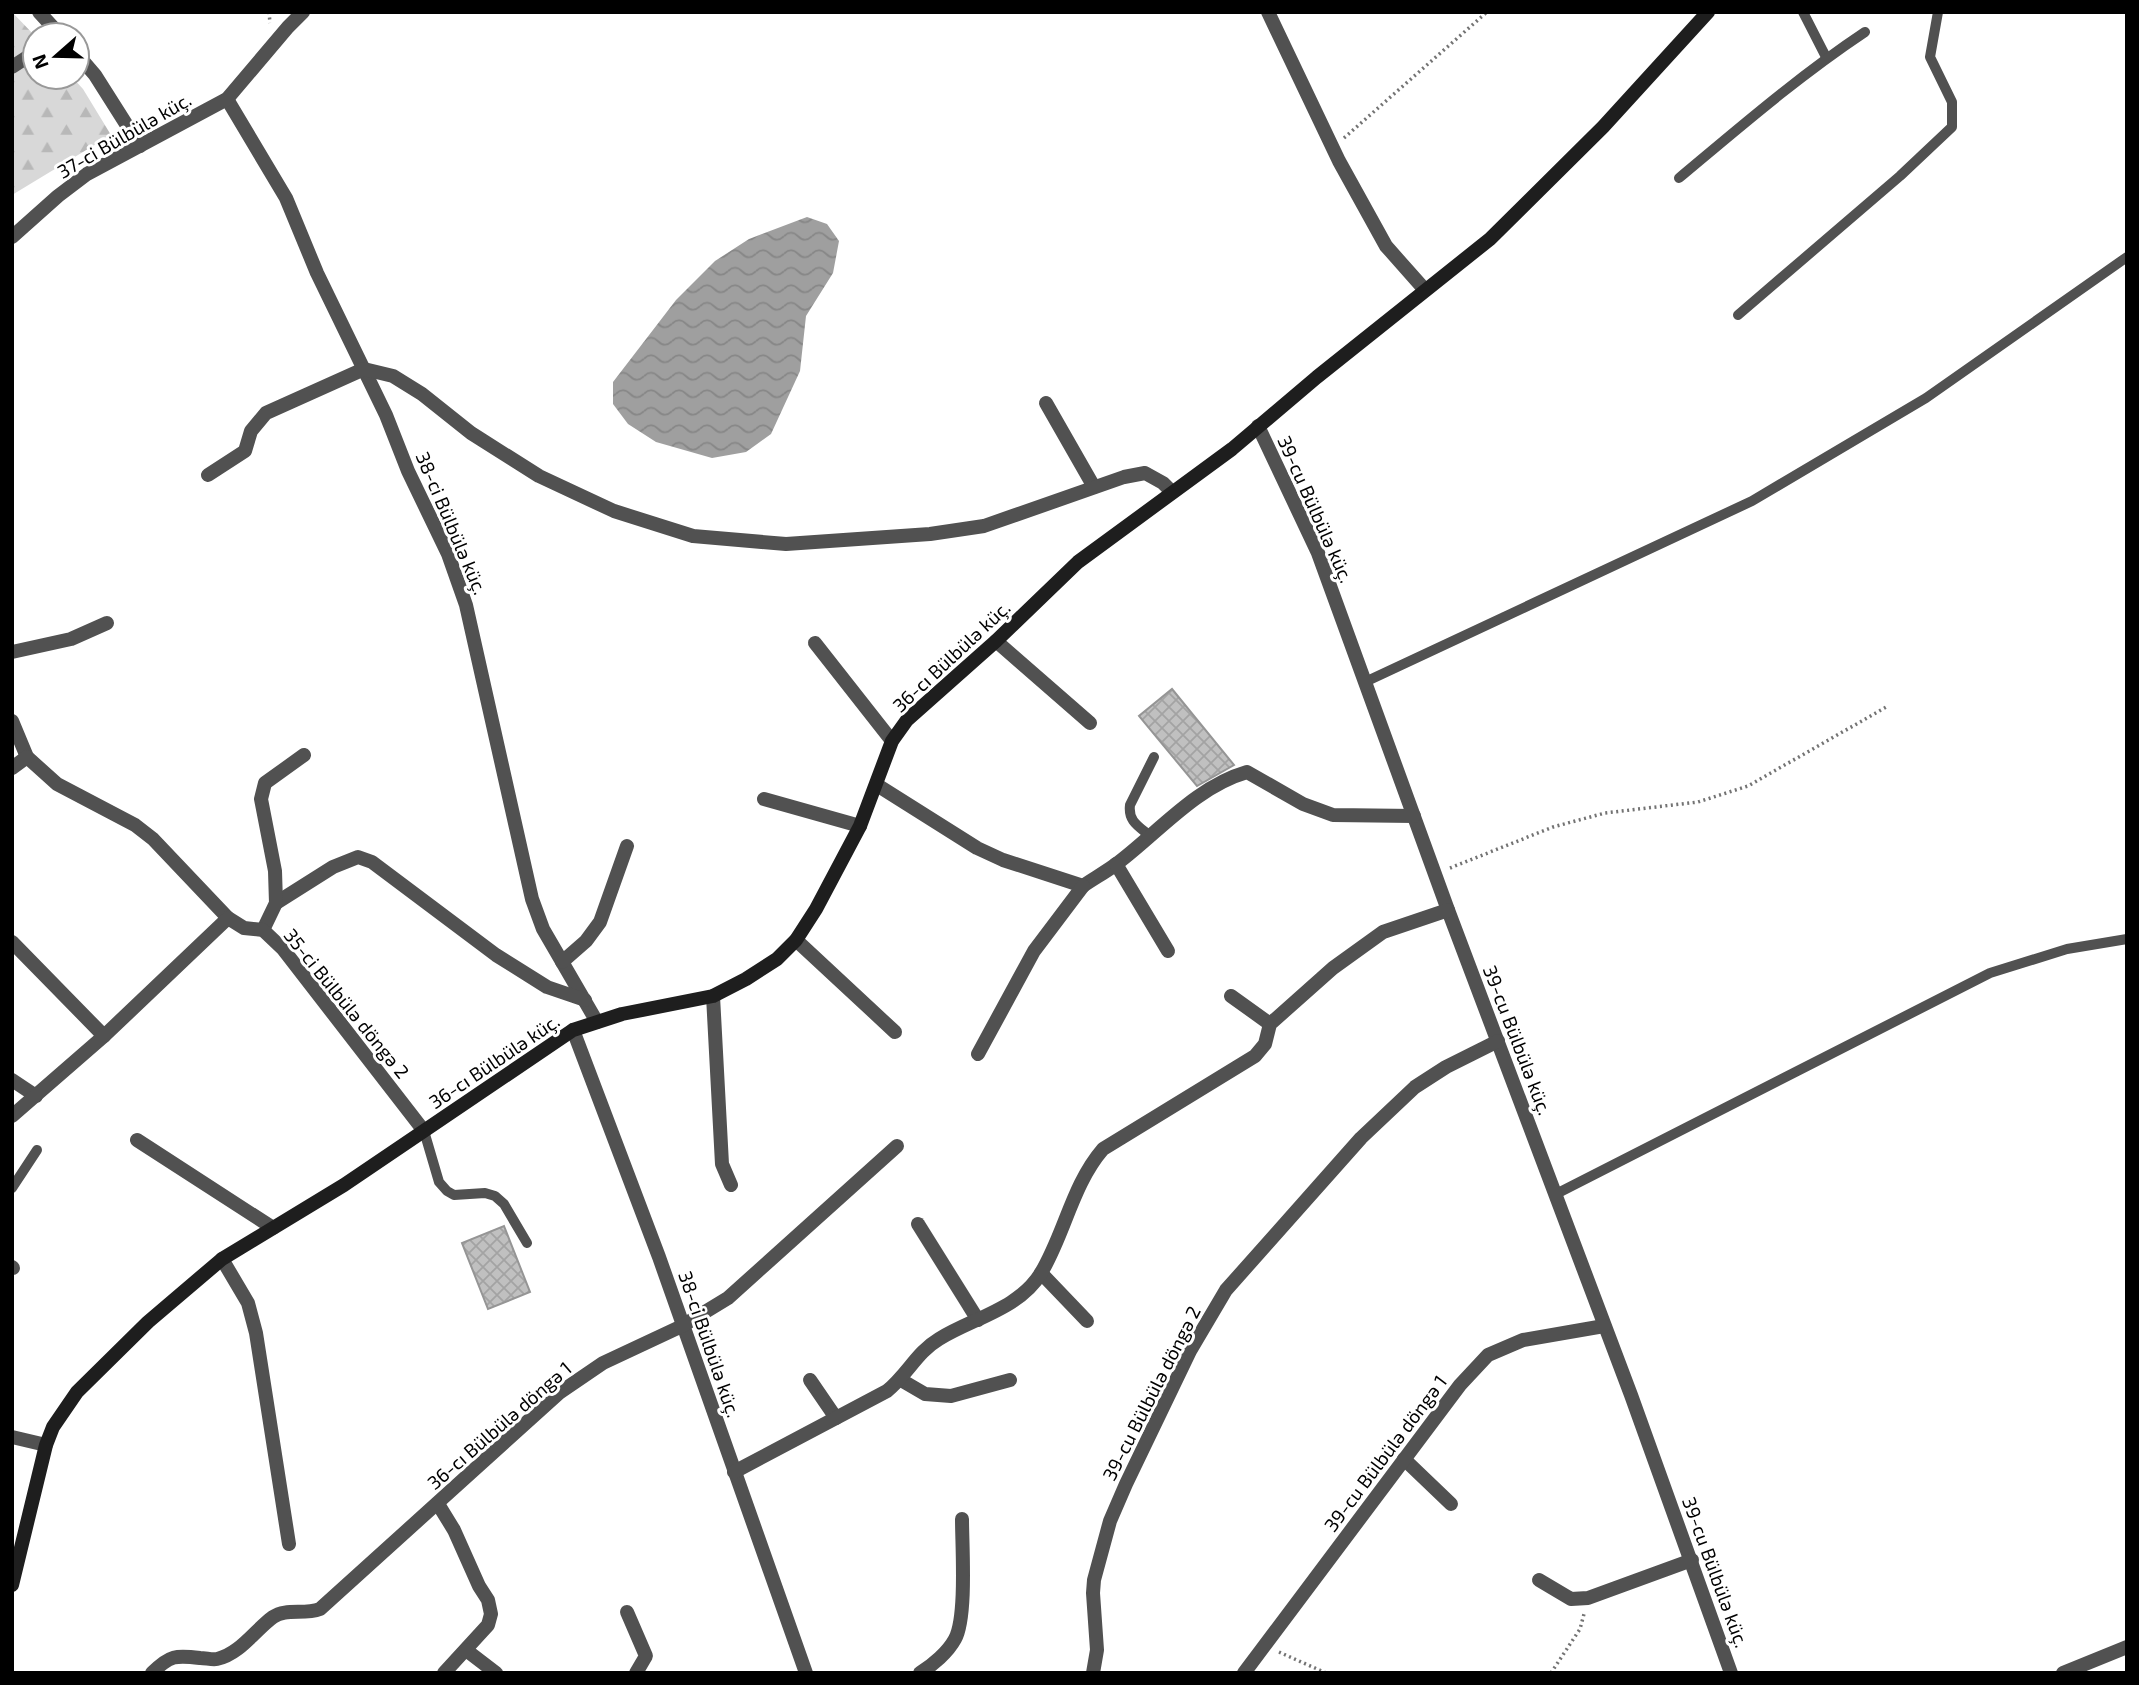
<svg xmlns="http://www.w3.org/2000/svg" width="2139" height="1685" font-family="'Exo 2',sans-serif">
<defs>
<pattern id="forest-firs" width="22" height="20" patternUnits="userSpaceOnUse" patternTransform="scale(1.75)"><rect width="22" height="20" fill="#d8d8d8"/><path d="M5 1l3.5 6h-7zM16 11l3.5 6h-7z" fill="#b8b8b8"/></pattern>
<pattern id="water-waves" width="16" height="10" patternUnits="userSpaceOnUse" patternTransform="scale(1.75)"><rect width="16" height="10" fill="#9f9f9f"/><path d="M0 5q4-4 8 0t8 0" fill="none" stroke="#878787"/></pattern>
<pattern id="building-cross-hatch" width="8" height="8" patternUnits="userSpaceOnUse" patternTransform="scale(1.75)"><rect width="8" height="8" fill="#c0c0c0"/><path d="M0 0l8 8M0 8l8-8" fill="none" stroke="#a3a3a3"/></pattern>
</defs>
<rect width="100%" height="100%" fill="#fff"/>
<polygon fill="url(#forest-firs)" points="12,12 35,36 35,77 72,77 83,89 111,135 12,195"/>
<polygon fill="url(#water-waves)" points="807,217 827,224 839,241 833,273 806,316 800,371 771,434 746,452 712,458 656,442 628,424 613,404 613,382 676,300 715,261 749,239"/>
<g fill="url(#building-cross-hatch)" stroke="#959595" stroke-width="2">
<polygon points="1172,689 1234,765 1197,786 1139,716"/>
<polygon points="504,1226 530,1292 488,1309 462,1243"/>
</g>
<g fill="none" stroke-linecap="round" stroke-linejoin="round">
<g stroke="#737373" stroke-width="3.5" stroke-dasharray="2 3.5" stroke-linecap="butt">
<polyline points="269,12 270,23"/>
<polyline points="1344,138 1487,12"/>
<polyline points="1450,868 1553,827 1605,813 1698,802 1748,786 1888,706"/>
<polyline points="1279,1652 1326,1673"/>
<polyline points="1551,1673 1580,1629 1584,1614"/>
</g>
<g stroke="#515151" stroke-width="10">
<polyline points="1803,12 1826,57"/>
<path d="M1679,178C1740,127 1799,76 1865,32"/>
<polyline points="1738,315 1900,176 1952,127 1952,102 1930,57 1938,12"/>
<polyline points="1365,682 1752,501 1926,398 2127,257"/>
<path d="M1149,835C1138,826 1128,821 1130,805L1154,757"/>
<polyline points="424,1131 439,1182 447,1191 454,1195 485,1193 495,1196 504,1204 527,1243"/>
<polyline points="12,1188 37,1150"/>
<polyline points="1556,1194 1990,973 2067,949 2127,939"/>
</g>
<g stroke="#515151" stroke-width="14">
<polyline points="39,12 60,35"/>
<polyline points="1268,12 1339,161 1386,246 1425,290"/>
<polyline points="77,54 95,75 140,146"/>
<polyline points="12,67 35,52"/>
<polyline points="227,99 286,198 317,273 386,415 408,471 448,554 466,605 532,899 543,929 597,1022"/>
<polyline points="12,237 58,196 87,174 227,99 288,27 303,12"/>
<polyline points="1046,403 1094,487"/>
<polyline points="1258,426 1318,553 1448,910 1631,1395 1731,1673"/>
<polyline points="208,475 245,451 251,431 266,413 364,369 393,376 422,394 471,433 539,476 614,511 693,536 786,544 930,534 984,526 1124,477 1145,473 1163,483 1172,492"/>
<polyline points="996,641 1090,723"/>
<polyline points="815,643 892,741"/>
<polyline points="12,652 71,639 107,623"/>
<polyline points="12,721 27,757 57,784 135,825 153,839 228,918"/>
<polyline points="12,768 27,757"/>
<path d="M877,785L977,848L1003,860L1083,886C1093,879 1104,873 1115,865C1157,834 1195,787 1247,772L1303,804L1333,815L1414,816"/>
<polyline points="764,799 860,826"/>
<polyline points="1116,864 1168,951"/>
<polyline points="276,903 333,867 358,857 372,862 496,955 547,987 585,1000"/>
<polyline points="263,930 276,903 275,871 261,799 265,783 304,755"/>
<polyline points="796,940 895,1032"/>
<polyline points="12,942 104,1036"/>
<polyline points="562,962 586,941 600,922 627,846"/>
<polyline points="713,996 722,1164 731,1185"/>
<polyline points="1231,996 1270,1024"/>
<polyline points="573,1030 659,1257 806,1673"/>
<polyline points="978,1054 1034,951 1083,886"/>
<polyline points="12,1080 36,1096"/>
<polyline points="12,1116 104,1036 228,918 244,928 263,930 283,949 424,1131"/>
<polyline points="137,1140 273,1228"/>
<polyline points="918,1224 978,1320"/>
<polyline points="222,1259 248,1303 256,1333 289,1544"/>
<polyline points="12,1267 13,1268"/>
<polyline points="1041,1273 1087,1321"/>
<polyline points="810,1380 836,1418"/>
<polyline points="901,1380 925,1394 951,1396 1010,1380"/>
<polyline points="12,1437 46,1445"/>
<polyline points="1404,1459 1451,1504"/>
<path d="M734,1472L887,1391C907,1375 917,1352 939,1339C973,1318 1019,1309 1041,1273C1065,1233 1072,1185 1103,1149L1255,1056L1265,1044L1270,1024L1333,968L1383,932L1448,910"/>
<polyline points="438,1504 454,1530 479,1586 488,1600 491,1614 488,1625 444,1673"/>
<polyline points="1539,1580 1571,1599 1588,1598 1692,1560"/>
<polyline points="627,1612 646,1656 636,1673"/>
<polyline points="466,1650 496,1673"/>
<path d="M152,1673C170,1655 176,1655 200,1658C206,1658 212,1660 217,1659C240,1654 255,1630 273,1617C286,1608 304,1615 320,1609L559,1393L603,1363L682,1326L728,1298L897,1146"/>
<path d="M920,1673C933,1665 948,1652 955,1639C967,1617 962,1546 962,1519"/>
<polyline points="1093,1673 1097,1650 1093,1593 1094,1580 1110,1521 1126,1484 1190,1351 1226,1290 1361,1138 1415,1087 1446,1067 1498,1041"/>
<polyline points="1244,1673 1460,1385 1488,1355 1523,1340 1604,1326"/>
<polyline points="2063,1673 2127,1647"/>
</g>
<polyline stroke="#1e1e1e" stroke-width="14" points="12,1585 46,1445 53,1427 77,1392 148,1322 222,1259 344,1185 573,1030 622,1014 713,996 746,979 777,959 796,940 816,909 860,826 892,741 907,720 996,641 1078,562 1232,449 1317,377 1490,239 1603,127 1708,12"/>
</g>
<g text-anchor="middle" dominant-baseline="central" stroke-width="6" stroke-linejoin="round" paint-order="stroke">
<g font-size="19" fill="#000" stroke="#fff">
<text transform="translate(124 135) rotate(-30)">37-ci Bülbülə küç.</text>
<text transform="translate(1316 509) rotate(66)">39-cu Bülbülə küç.</text>
<text transform="translate(452 523) rotate(67)">38-ci Bülbülə küç.</text>
<text transform="translate(951 656) rotate(-43)">36-cı Bülbülə küç.</text>
<text transform="translate(347 1003) rotate(51)">35-ci Bülbülə döngə 2</text>
<text transform="translate(1518 1040) rotate(69)">39-cu Bülbülə küç.</text>
<text transform="translate(494 1061) rotate(-34)">36-cı Bülbülə küç.</text>
<text transform="translate(710 1344) rotate(71)">38-ci Bülbülə küç.</text>
<text transform="translate(1151 1393) rotate(-63)">39-cu Bülbülə döngə 2</text>
<text transform="translate(499 1425) rotate(-41)">36-cı Bülbülə döngə 1</text>
<text transform="translate(1385 1453) rotate(-53)">39-cu Bülbülə döngə 1</text>
<text transform="translate(1716 1572) rotate(70)">39-cu Bülbülə küç.</text>
</g>
</g>
<rect width="2139" height="1685" fill="none" stroke="#000000" stroke-width="28"/>
<g transform="translate(56 56) rotate(250)"><circle r="33" fill="#ffffff" stroke="#999999" stroke-width="2"/>
<path d="M0-5L12 26L0 18L-12 26Z" fill="#000000"/>
<text y="-10" font-size="19" font-weight="bold" text-anchor="middle" fill="#000000">N</text>
</g>
</svg>
